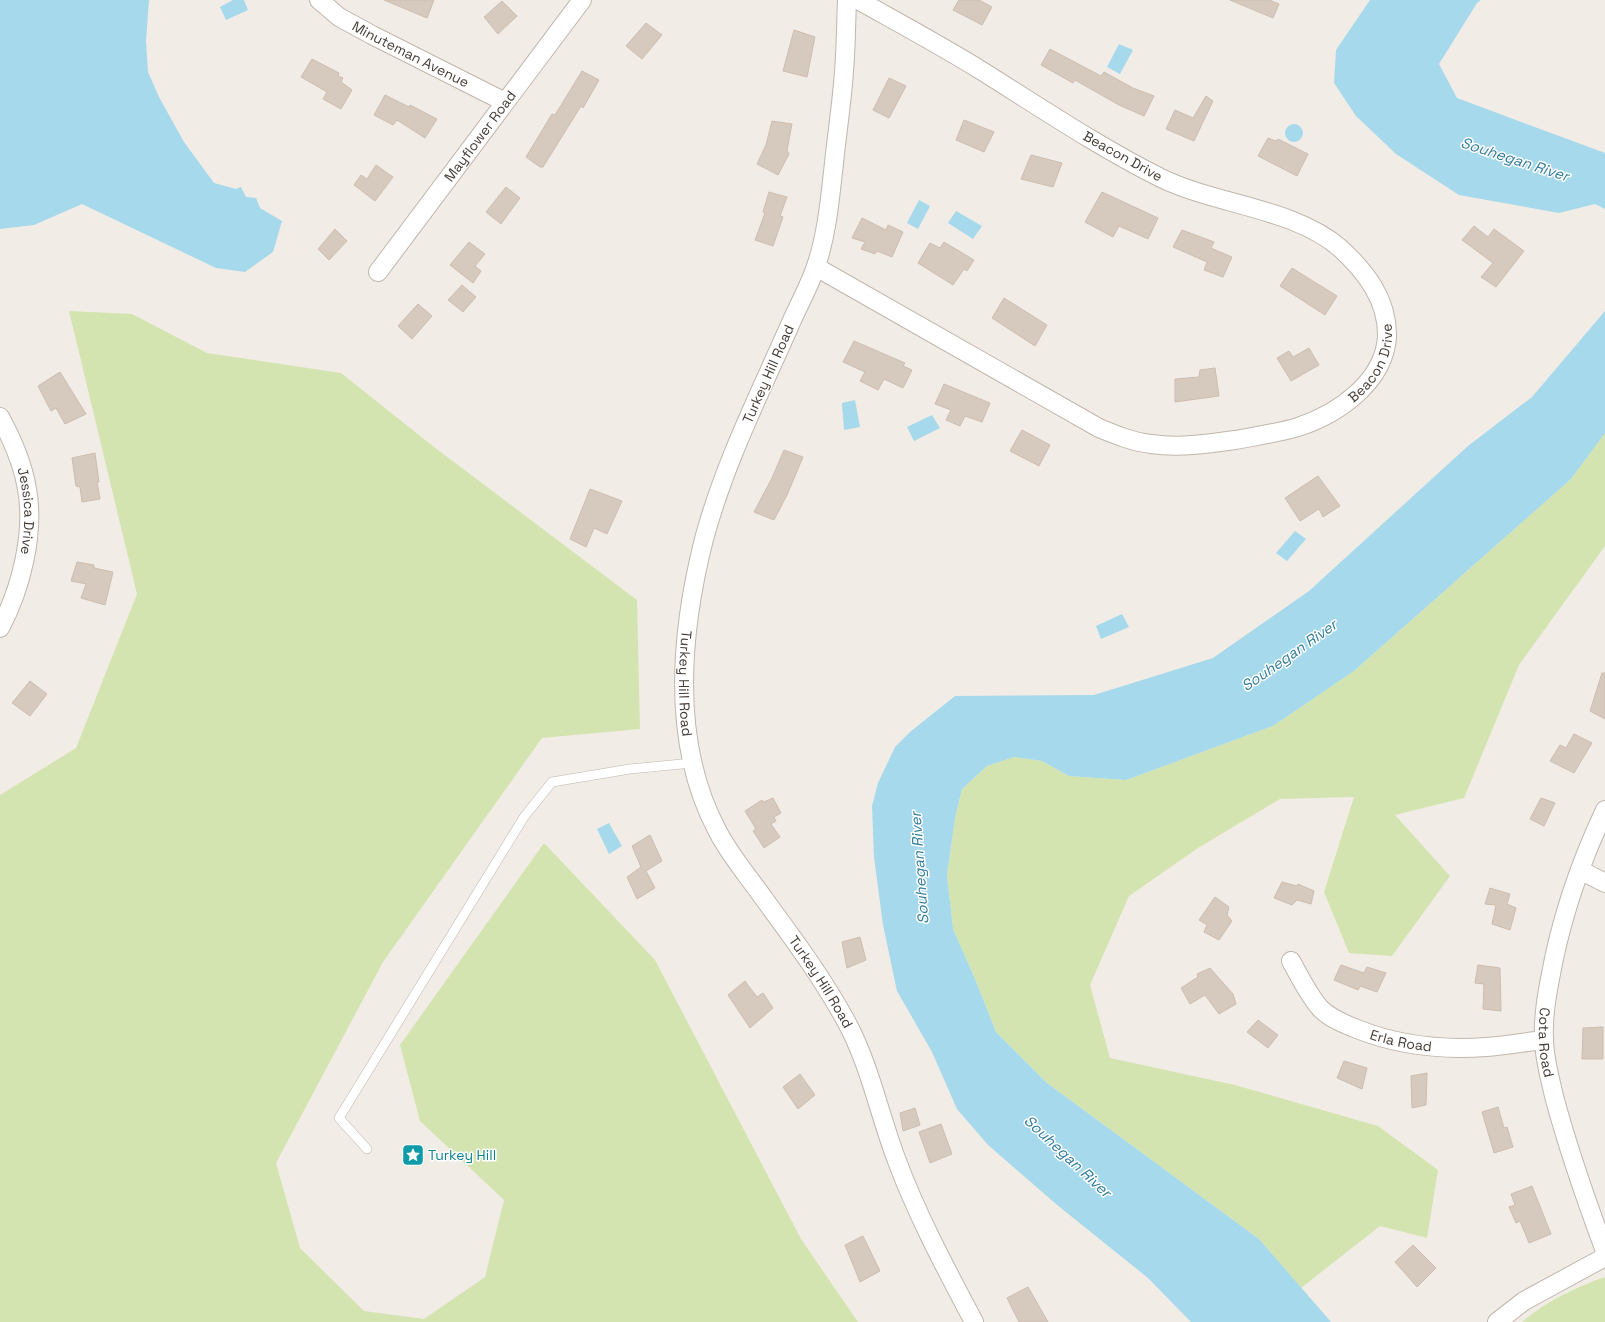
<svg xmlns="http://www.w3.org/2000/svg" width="1605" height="1322" font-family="'Space Grotesk',sans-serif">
<rect width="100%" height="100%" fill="#f2ece6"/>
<g fill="#d4e4b1">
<polygon points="69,311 132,314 207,353 341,373 434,447 637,600 640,729 542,738 383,962 276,1163 300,1248 364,1311 424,1319 485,1277 504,1200 420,1121 400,1045 544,843 655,960 801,1239 858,1322 0,1322 0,795 76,748 137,594"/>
<polygon points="1605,433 1605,546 1519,665 1464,798 1395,815 1450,876 1392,956 1349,953 1324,892 1354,797 1280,799 1198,848 1129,896 1090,985 1110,1058 1235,1085 1378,1126 1438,1170 1427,1238 1380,1226 1301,1288 1259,1239 1047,1083 996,1032 975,979 953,929 947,875 955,818 962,789 987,766 1014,757 1042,761 1069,776 1126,780 1273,726 1354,671 1571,479"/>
<path d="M1605,1277V1322H1522C1545,1302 1576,1287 1605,1277Z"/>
</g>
<g fill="#a5d9eb">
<polygon points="0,0 149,0 146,41 148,72 159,97 184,142 214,183 236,189 241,187 246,197 256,198 260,208 282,221 273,252 245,272 216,268 82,204 34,225 0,229"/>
<polygon points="233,0 244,0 248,10 226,20 220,7"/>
<polygon points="1370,0 1481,0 1477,3 1439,64 1457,98 1605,153 1605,209 1595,204 1559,213 1459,195 1396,154 1356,116 1334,83 1336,50"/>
<polygon points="1119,44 1133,50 1120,74 1107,67"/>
<circle cx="1294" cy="133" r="9"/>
<polygon points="919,200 930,206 918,229 907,223"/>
<polygon points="956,211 982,226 973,239 948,223"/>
<polygon points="1605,311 1605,433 1571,479 1354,671 1273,726 1126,780 1069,776 1042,761 1014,757 987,766 962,789 955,818 947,875 953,929 975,979 996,1032 1047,1083 1259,1239 1331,1322 1191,1322 1148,1278 1056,1204 988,1145 957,1109 932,1052 897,991 883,925 874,857 872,806 878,783 895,747 910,732 955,696 1094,695 1213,658 1309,591 1468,446 1532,397"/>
<polygon points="855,400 860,427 844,430 842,403"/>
<polygon points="932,415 940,428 914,441 907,427"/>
<polygon points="1295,531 1306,539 1287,561 1276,553"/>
<polygon points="1122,614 1129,627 1101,639 1096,626"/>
<polygon points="609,823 622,846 609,854 597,829"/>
</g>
<g fill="#d6cabf" stroke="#cdbdb0">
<polygon points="384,0 434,0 427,18"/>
<polygon points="959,0 979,0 992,7 982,25 953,10"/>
<polygon points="1230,0 1269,0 1279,4 1273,18"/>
<polygon points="502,1 517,16 498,34 484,17"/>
<polygon points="646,23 662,35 642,59 626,46"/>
<polygon points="794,30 815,37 807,77 783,71"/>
<polygon points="1050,49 1101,76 1104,72 1133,88 1154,96 1144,116 1119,105 1075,80 1073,83 1041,65"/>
<polygon points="312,59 339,73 338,76 343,78 341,82 352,90 341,109 323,99 327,92 301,77"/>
<polygon points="582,71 599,80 583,108 581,106 543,167 540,167 526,157 552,114 555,115"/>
<polygon points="889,78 906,86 889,118 873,110"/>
<polygon points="385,95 409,107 410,105 437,119 425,138 397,120 393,125 374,115"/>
<polygon points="1206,96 1213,101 1194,141 1166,129 1175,110 1193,118"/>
<polygon points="964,120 994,132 984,152 956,140"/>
<polygon points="772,121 792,124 787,150 789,154 778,175 757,164 766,145"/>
<polygon points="1268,138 1276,141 1278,139 1308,154 1297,176 1258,156"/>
<polygon points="1031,155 1062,163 1053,187 1021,179"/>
<polygon points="376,165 393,177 375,201 354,185 361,175 367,179"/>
<polygon points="506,187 520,198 501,224 486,212"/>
<polygon points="769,192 787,197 780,216 783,217 773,246 755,240 765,213 763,212"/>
<polygon points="1102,192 1158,218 1148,239 1119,226 1113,237 1085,222"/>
<polygon points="862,218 886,230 888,225 903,232 892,257 877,251 875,254 861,249 865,242 852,238"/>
<polygon points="1474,226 1488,237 1494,229 1524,251 1496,287 1481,277 1493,263 1462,240"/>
<polygon points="335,229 347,241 329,260 318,249"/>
<polygon points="1182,230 1214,242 1211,248 1232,257 1223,277 1204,270 1207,262 1173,247"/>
<polygon points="469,242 485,254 475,266 481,271 473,283 450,265"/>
<polygon points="944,242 974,260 967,271 964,269 953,285 918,263 930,243 940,248"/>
<polygon points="1292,268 1337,296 1325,315 1280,286"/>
<polygon points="462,285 476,297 463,312 448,300"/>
<polygon points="1004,298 1047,325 1035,346 992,318"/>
<polygon points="418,304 432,316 412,339 398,326"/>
<polygon points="854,341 905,363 903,366 912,370 903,388 884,379 878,390 860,381 865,372 843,362"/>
<polygon points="1309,348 1319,365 1291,381 1277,358 1289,351 1293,357"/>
<polygon points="1215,368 1219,396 1175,402 1175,379 1199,377 1200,370"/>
<polygon points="60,372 86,414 65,424 56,408 51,411 38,386"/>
<polygon points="944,384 990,403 982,422 965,416 960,426 946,420 951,410 935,404"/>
<polygon points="1022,430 1050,445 1039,466 1010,451"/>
<polygon points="784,450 803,457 787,495 774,520 754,512 772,478"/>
<polygon points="95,453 99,482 97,482 100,499 82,502 80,487 76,486 72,458"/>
<polygon points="1318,476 1340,506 1323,517 1319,509 1300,521 1285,498"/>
<polygon points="590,489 622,501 607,534 594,528 586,547 570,539"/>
<polygon points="77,562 94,565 94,568 113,572 105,605 81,598 86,584 71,581"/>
<polygon points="1602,673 1605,673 1605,719 1590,711"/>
<polygon points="30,681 47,694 30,716 12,703"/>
<polygon points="1574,734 1592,743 1574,773 1550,761 1560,745 1566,748"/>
<polygon points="773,798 781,813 774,817 776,821 771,824 780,837 764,848 753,831 756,829 745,811 762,800 764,802"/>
<polygon points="1541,798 1555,803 1544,826 1530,819"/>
<polygon points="650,835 662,861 646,871 655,888 637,899 627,877 641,867 632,846"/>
<polygon points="1282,882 1297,886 1298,884 1314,891 1311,904 1297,900 1292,905 1274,898"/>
<polygon points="1490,888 1510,894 1507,904 1516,908 1510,930 1492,924 1496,905 1485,904"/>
<polygon points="1215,897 1229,907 1227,915 1232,921 1219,940 1204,932 1207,925 1199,920"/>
<polygon points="860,937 866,960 847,968 842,942"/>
<polygon points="1341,965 1364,973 1367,967 1386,973 1377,992 1360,986 1358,990 1334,980"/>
<polygon points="1478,965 1500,968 1501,1011 1483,1009 1484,984 1475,983"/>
<polygon points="1210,968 1233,994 1236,1004 1219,1014 1205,995 1190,1004 1181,988 1198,977 1197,974"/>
<polygon points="745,981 757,997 763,993 773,1008 750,1028 728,995"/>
<polygon points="1258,1020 1278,1035 1268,1048 1247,1032"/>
<polygon points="1603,1027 1603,1059 1582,1059 1583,1028"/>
<polygon points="1344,1061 1367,1068 1362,1089 1337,1078"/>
<polygon points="1427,1073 1426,1105 1412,1108 1411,1076"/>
<polygon points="800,1074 815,1095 798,1109 783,1087"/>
<polygon points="1498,1107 1504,1128 1507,1127 1513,1147 1494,1153 1482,1112"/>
<polygon points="915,1108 920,1125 903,1131 900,1113"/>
<polygon points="941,1124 952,1154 930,1163 919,1132"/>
<polygon points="1532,1186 1551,1234 1529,1243 1520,1221 1516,1223 1509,1207 1515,1205 1511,1194"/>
<polygon points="863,1236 880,1271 860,1282 845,1245"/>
<polygon points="1413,1245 1436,1268 1417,1287 1395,1262"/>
<polygon points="1028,1287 1048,1322 1019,1322 1007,1298"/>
</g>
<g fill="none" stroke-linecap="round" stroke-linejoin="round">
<g stroke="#c0b6ac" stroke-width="10">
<polyline id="service" points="367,1149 339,1118 524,817 552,782 630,769 692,763"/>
</g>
<g stroke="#c0b6ac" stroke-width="20">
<g id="minor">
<path id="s1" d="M319,0L339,17L372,35L505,102"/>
<path id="s2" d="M847,0C846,24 846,48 844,71C842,102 837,133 834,163C830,198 827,236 815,269C808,289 797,308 789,327C758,397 724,465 704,539C680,634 670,743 718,832C730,855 747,875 762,896C792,937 822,977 846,1021C870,1065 879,1114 897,1161C918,1217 946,1269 974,1322"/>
<path id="s3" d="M816,267L1099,428C1116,435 1133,442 1151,444C1179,448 1207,444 1235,440C1256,436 1278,433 1298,427C1338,414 1384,382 1387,337C1388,300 1366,272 1340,248C1294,208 1216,205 1161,178C1099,147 1041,108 982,71C942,46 899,23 858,0"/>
<path id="s4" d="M378,272L582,0"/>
<path id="s5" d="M0,417C12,439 23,464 27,489C35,533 21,589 0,628"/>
<path id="s6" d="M1605,810C1580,863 1560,922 1550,979C1546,999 1543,1020 1544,1039C1544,1058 1550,1078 1554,1096C1568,1149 1586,1200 1605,1251"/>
<polyline points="1580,870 1605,883"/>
<path id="s7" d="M1291,961C1300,977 1308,994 1320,1008C1329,1018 1344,1024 1357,1029C1397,1045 1443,1050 1486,1047C1505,1046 1524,1042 1544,1040"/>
<polyline points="1497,1322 1524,1301 1605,1257"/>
</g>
</g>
<use href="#service" stroke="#fff" stroke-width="9"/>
<use href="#minor" stroke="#fff" stroke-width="18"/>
</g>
<defs>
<g id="sight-square" transform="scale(1.15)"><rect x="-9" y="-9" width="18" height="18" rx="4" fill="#0f9aa8" stroke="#fff"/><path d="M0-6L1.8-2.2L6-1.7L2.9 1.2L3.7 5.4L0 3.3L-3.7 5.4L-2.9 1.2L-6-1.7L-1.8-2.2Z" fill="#fff"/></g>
</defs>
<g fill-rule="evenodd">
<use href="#sight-square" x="413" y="1155"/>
</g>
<g text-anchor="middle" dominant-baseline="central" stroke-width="3" stroke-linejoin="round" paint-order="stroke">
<g font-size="14" fill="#443c36" stroke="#fff">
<text stroke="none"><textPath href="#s1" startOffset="107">Minuteman Avenue</textPath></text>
<text stroke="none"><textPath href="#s4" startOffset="170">Mayflower Road</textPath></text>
<text transform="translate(1123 156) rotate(29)">Beacon Drive</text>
<text stroke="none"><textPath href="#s3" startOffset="632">Beacon Drive</textPath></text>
<text transform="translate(768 374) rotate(-66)">Turkey Hill Road</text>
<text stroke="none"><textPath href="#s5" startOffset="99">Jessica Drive</textPath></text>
<text stroke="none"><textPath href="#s2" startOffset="710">Turkey Hill Road</textPath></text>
<text stroke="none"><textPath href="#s2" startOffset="1046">Turkey Hill Road</textPath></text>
<text stroke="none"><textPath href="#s7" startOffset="144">Erla Road</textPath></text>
<text stroke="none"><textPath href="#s6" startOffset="242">Cota Road</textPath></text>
</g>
<g font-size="14" fill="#0d838f" stroke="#fff" text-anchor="start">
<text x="428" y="1155">Turkey Hill</text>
</g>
<g font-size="15" font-style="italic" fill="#327d9a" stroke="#fff">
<text transform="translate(1515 159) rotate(18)">Souhegan River</text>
<text transform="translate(1289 655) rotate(-35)">Souhegan River</text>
<text transform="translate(919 868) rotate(-94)">Souhegan River</text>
<text transform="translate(1068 1156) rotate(43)">Souhegan River</text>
</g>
</g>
</svg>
